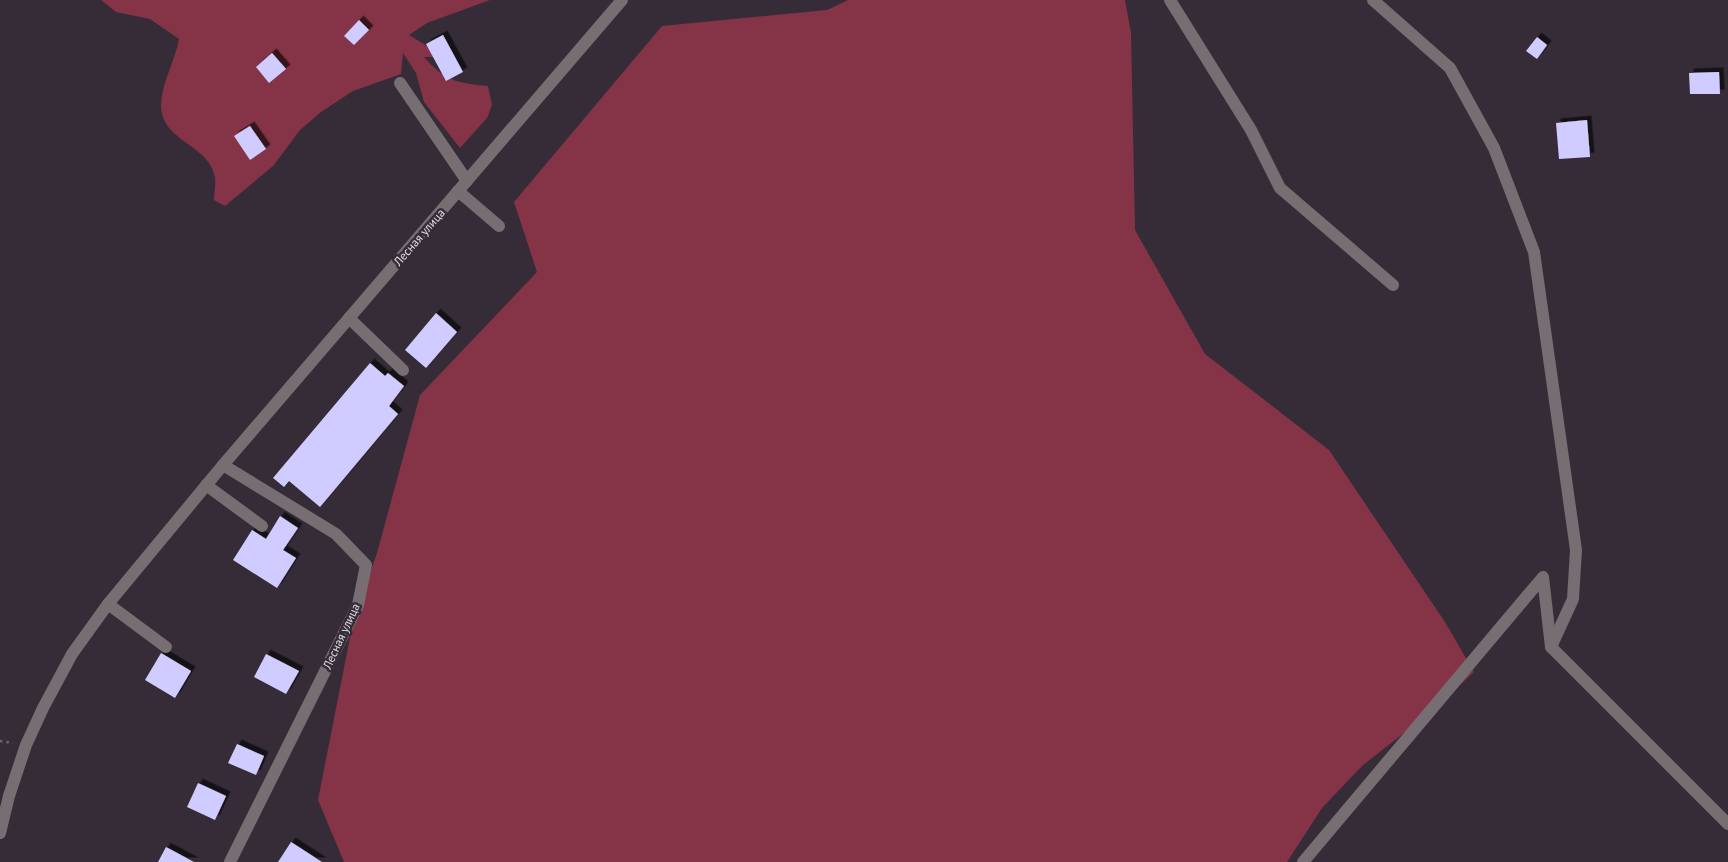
<svg xmlns="http://www.w3.org/2000/svg" width="1728" height="862" font-family="'PT Sans',sans-serif">
<defs>
<filter id="shadow"><feDropShadow dx="4.5" dy="-4.5" stdDeviation="0" flood-color="#0009"/></filter>
</defs>
<rect width="100%" height="100%" fill="#352c38"/>
<g fill="#843446">
<path d="M101,0H490L427,23L409,35L445,57H424C445,81 457,83 488,86L492,105L487,118L460,148L424,102L416,73L403,53L401,74L353,91L321,112L300,130L273,166L225,206L214,200C214,193 216,184 215,177C209,144 162,142 161,106C161,84 175,61 179,39L150,19L116,12Z"/>
<polygon points="848,0 1125,0 1131,33 1135,230 1205,354 1329,450 1445,622 1474,672 1433,710 1362,766 1322,808 1287,862 344,862 318,800 353,622 377,553 420,395 537,272 514,202 662,26 827,10"/>
</g>
<g fill="#d1ccff" filter="url(#shadow)">
<polygon points="359,20 369,30 354,45 344,36"/>
<polygon points="443,35 463,72 446,81 426,44"/>
<polygon points="1537,37 1547,45 1537,59 1526,51"/>
<polygon points="272,53 286,69 269,83 256,67"/>
<polygon points="1719,72 1720,94 1690,94 1689,73"/>
<polygon points="1587,120 1590,157 1559,159 1556,123"/>
<polygon points="250,126 266,149 250,160 234,136"/>
<polygon points="436,313 457,332 426,368 405,350"/>
<polygon points="370,363 385,376 388,373 404,386 389,406 398,414 320,507 289,481 284,487 273,478"/>
<polygon points="280,516 298,528 283,550 296,558 277,588 233,560 252,530 266,539"/>
<polygon points="161,653 191,671 175,698 145,680"/>
<polygon points="266,654 299,671 286,694 254,677"/>
<polygon points="237,744 264,756 256,775 228,763"/>
<polygon points="198,783 226,796 215,820 187,807"/>
<polygon points="291,842 322,862 278,862"/>
<polygon points="166,847 194,862 158,862"/>
</g>
<g fill="none" stroke-linecap="round" stroke-linejoin="round">
<polyline stroke="#6d6570" stroke-width="2.5" stroke-dasharray="2.5 4" stroke-linecap="butt" points="0,741 13,743"/>
<g stroke="#766e72" stroke-width="12">
<polyline points="1170,0 1251,130 1280,188 1393,285"/>
<polyline points="1373,0 1450,68 1494,148 1534,252 1576,550 1573,599 1551,647"/>
<polyline points="400,83 467,181"/>
<polyline points="458,191 499,226"/>
<polyline points="349,318 403,370"/>
<polyline points="223,465 336,534 366,565 358,605 230,862"/>
<polyline points="206,485 262,526"/>
<polyline points="108,604 166,647"/>
<polyline points="0,833 9,796 26,745 43,708 72,654 108,604 223,465 622,0"/>
<polyline points="1303,862 1543,577 1551,647 1728,824"/>
</g>
</g>
<g text-anchor="middle" dominant-baseline="central" stroke-width="5" stroke-linejoin="round" paint-order="stroke">
<g font-size="12" fill="#e1dbe3" stroke="#352c38">
<text transform="translate(419 237) rotate(-49)">Лесная улица</text>
<text transform="translate(341 636) rotate(-65)">Лесная улица</text>
</g>
</g>
</svg>
